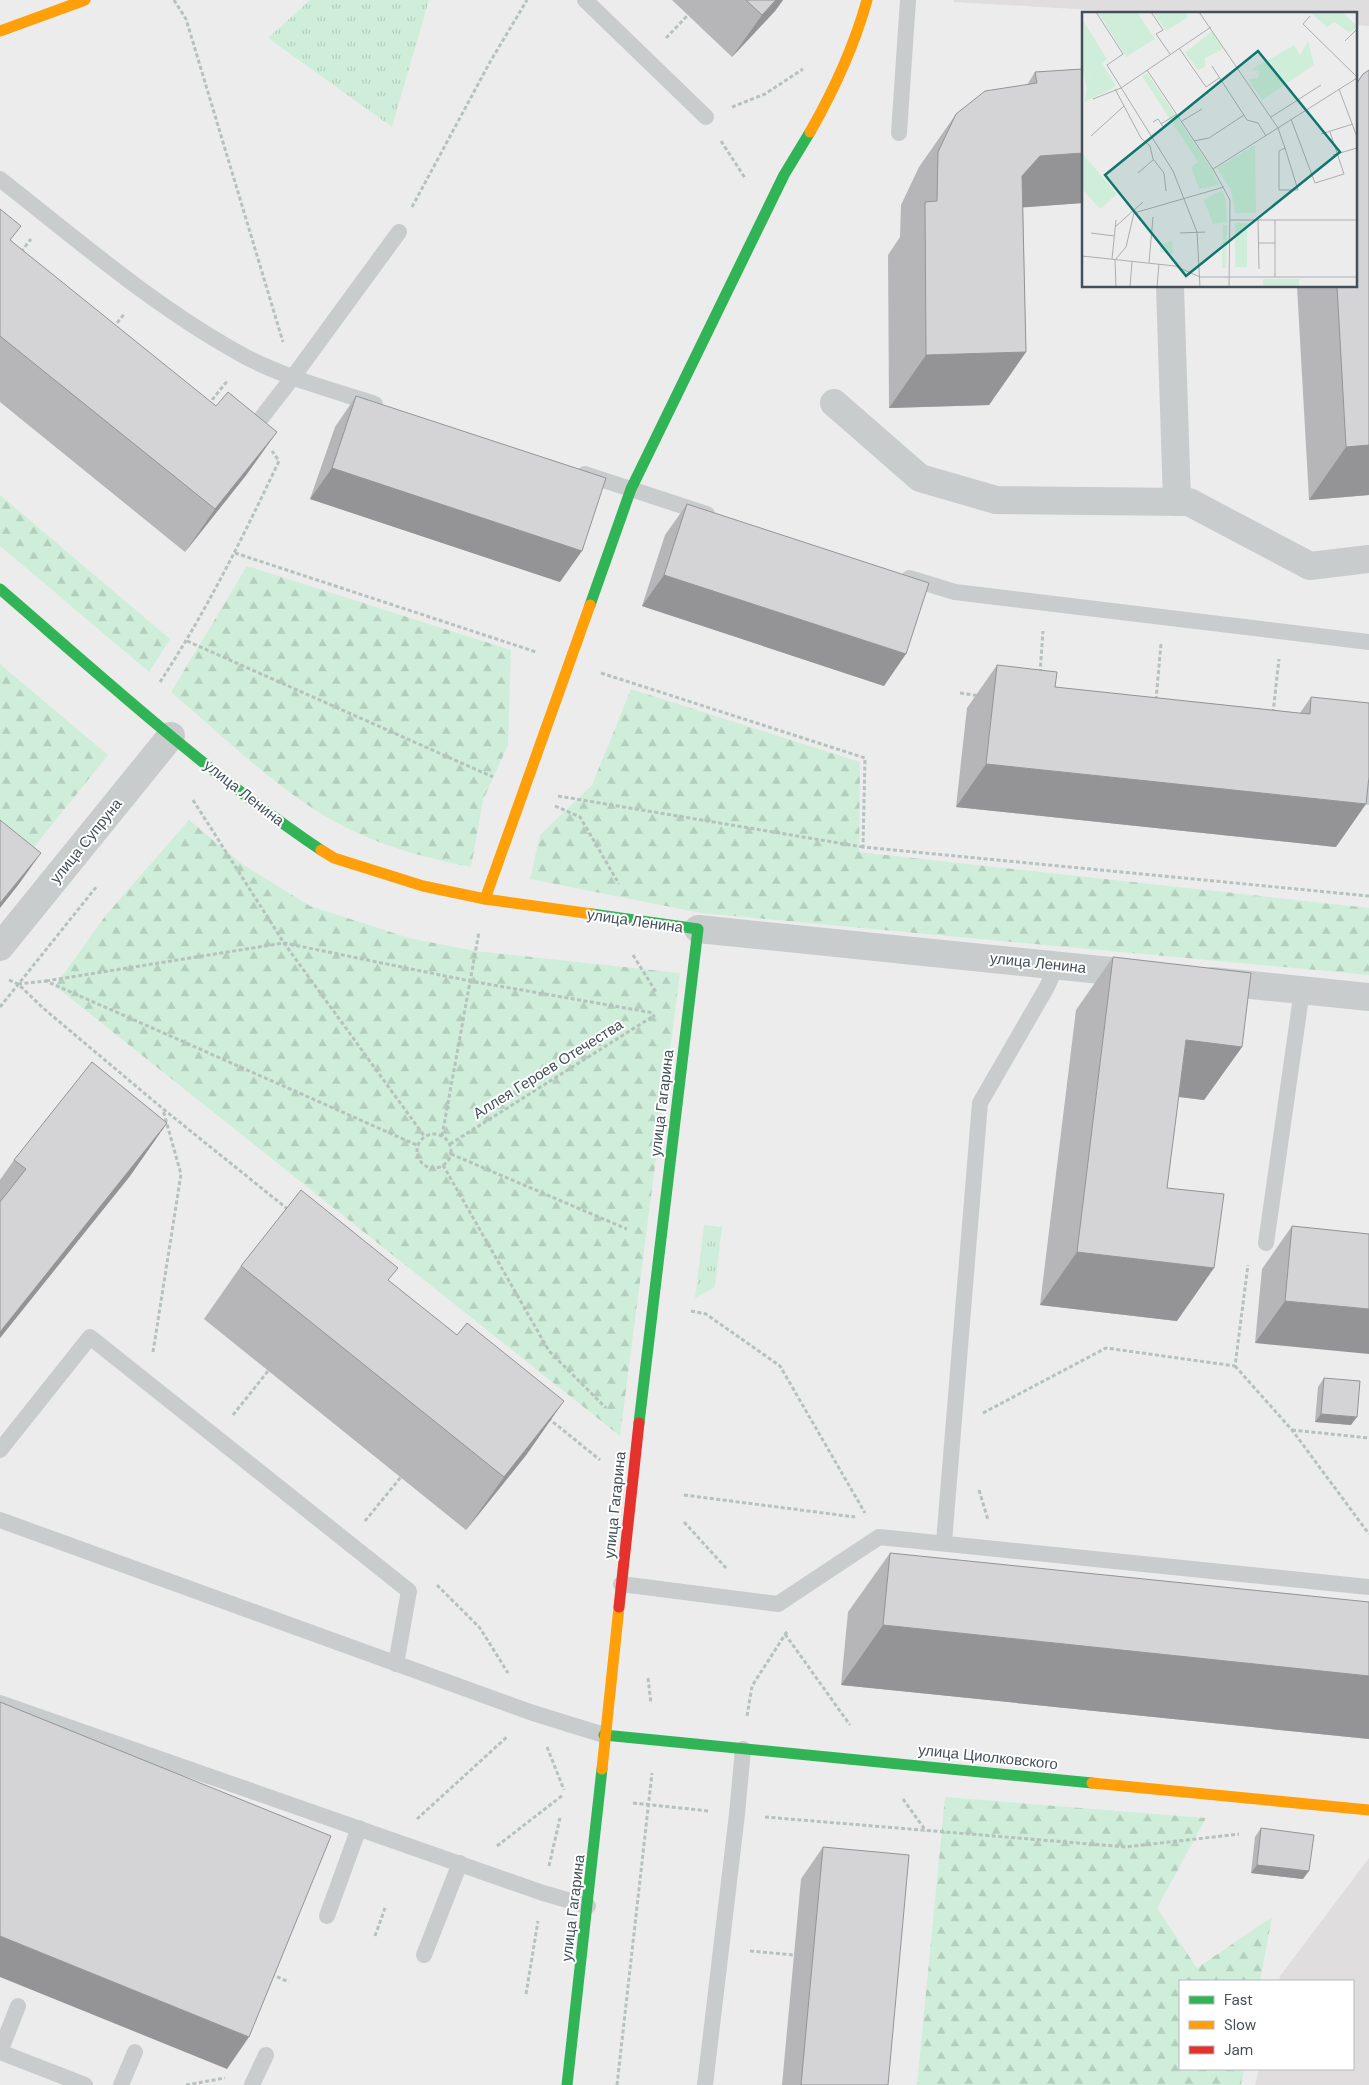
<svg xmlns="http://www.w3.org/2000/svg" width="1369" height="2085" font-family="'DM Sans',sans-serif">
<defs>
<pattern id="grass-tufts" width="24" height="20" patternUnits="userSpaceOnUse" patternTransform="scale(1.25)"><rect width="24" height="20" fill="#cfeed9"/><path d="M3 7l-1-3M5 7V3M7 7l1-3M15 17l-1-3M17 17v-4M19 17l1-3" fill="none" stroke="#b3cebc"/></pattern>
<pattern id="forest-firs" width="22" height="20" patternUnits="userSpaceOnUse" patternTransform="scale(1.25)"><rect width="22" height="20" fill="#cfeed9"/><path d="M5 1l3.5 6h-7zM16 11l3.5 6h-7z" fill="#b3cebc"/></pattern>
</defs>
<rect width="100%" height="100%" fill="#edecec"/>
<g fill="#dfddde">
<polygon points="954,0 1369,0 1369,26 1355,25 1355,14 1162,14 954,2"/>
<polygon points="1369,1858 1369,2085 1255,2085 1259,2069 1353,2069 1353,1981 1279,1981 1280,1976"/>
</g>
<g fill="url(#grass-tufts)">
<polygon points="310,0 429,0 392,127 268,38"/>
<polygon points="704,1225 722,1227 715,1287 695,1298"/>
</g>
<g fill="url(#forest-firs)">
<polygon points="0,495 170,639 149,672 0,546"/>
<path d="M247,566L511,650L508,745L483,800L471,867C434,860 389,848 355,832C286,800 229,741 171,692Z"/>
<polygon points="0,664 108,755 30,852 0,827"/>
<polygon points="631,689 860,762 859,852 1369,908 1369,975 701,913 530,879 540,835 592,785"/>
<polygon points="189,820 242,864 310,906 409,938 475,951 680,973 620,1436 55,986 106,915"/>
<polygon points="945,1797 1206,1818 1157,1908 1197,1968 1272,1917 1260,1981 1180,1981 1180,2069 1244,2069 1241,2085 917,2085"/>
</g>
<g fill="none" stroke-linecap="round" stroke-linejoin="round">
<g stroke="#b5c2bd" stroke-width="3" stroke-dasharray="4 2.5" stroke-linecap="butt">
<polyline points="174,0 186,19 283,342"/>
<polyline points="666,38 688,15"/>
<polyline points="732,107 765,94 803,69"/>
<polyline points="721,141 745,178"/>
<polyline points="412,207 490,62 527,0"/>
<polyline points="21,252 31,239"/>
<polyline points="113,328 125,313"/>
<polyline points="208,405 228,380"/>
<polyline points="235,553 536,652"/>
<polyline points="187,641 493,777"/>
<polyline points="601,673 865,758 863,847 1369,896"/>
<polyline points="1040,673 1043,631"/>
<path d="M160,682C206,612 243,537 279,461L272,451"/>
<polyline points="960,693 980,696"/>
<polyline points="1156,700 1161,644"/>
<polyline points="1273,713 1279,659"/>
<polyline points="558,796 863,847"/>
<polyline points="193,800 284,943 425,1137"/>
<polyline points="555,806 580,817 619,884"/>
<polyline points="633,955 656,992"/>
<polyline points="9,980 18,984 43,1008 162,1108 290,1211"/>
<polyline points="46,981 284,943 470,981 654,1013"/>
<polyline points="18,984 46,981 419,1146"/>
<polyline points="0,1007 97,886"/>
<circle cx="434" cy="1151" r="17"/>
<polyline points="442,1136 479,932"/>
<polyline points="450,1144 655,1015"/>
<polyline points="451,1154 627,1229"/>
<polyline points="443,1165 549,1351 606,1408"/>
<polyline points="691,1311 706,1314 780,1366 865,1513"/>
<polyline points="153,1352 181,1174 163,1110"/>
<polyline points="1235,1366 1292,1430 1369,1534"/>
<polyline points="983,1413 1106,1348 1235,1366 1248,1265"/>
<polyline points="233,1415 268,1371"/>
<polyline points="548,1418 600,1460"/>
<polyline points="1292,1430 1369,1438"/>
<polyline points="979,1490 988,1520"/>
<polyline points="684,1495 855,1517"/>
<polyline points="365,1521 401,1477"/>
<polyline points="684,1522 726,1568"/>
<polyline points="437,1585 480,1628 508,1673"/>
<polyline points="785,1634 850,1725"/>
<polyline points="648,1678 651,1704"/>
<polyline points="747,1716 752,1686 788,1630"/>
<polyline points="547,1747 564,1790"/>
<polyline points="903,1799 926,1831"/>
<polyline points="633,1803 709,1811"/>
<polyline points="765,1817 1126,1847 1239,1834"/>
<polyline points="417,1819 508,1736"/>
<polyline points="497,1846 563,1795"/>
<polyline points="549,1866 560,1818"/>
<polyline points="375,1936 385,1908"/>
<polyline points="750,1951 794,1955"/>
<polyline points="271,1974 289,1982"/>
<polyline points="526,1994 538,1921"/>
<polyline points="186,2085 225,2078"/>
<polyline points="617,2085 652,1773"/>
</g>
<g stroke="#c8cccd" stroke-width="16">
<polyline points="585,0 706,117"/>
<polyline points="899,133 908,0"/>
<path d="M0,179C79,241 157,309 246,357C286,378 332,390 375,404"/>
<polyline points="248,435 293,377 399,232"/>
<polyline points="585,474 707,514"/>
<polyline points="909,578 955,592 1369,642"/>
<polyline points="1369,792 1369,797"/>
<polyline points="1266,1243 1302,990"/>
<polyline points="0,1450 90,1337 409,1591 396,1664"/>
<polyline points="0,1520 533,1713 604,1735"/>
<polyline points="944,1542 980,1103 1047,987 1057,965"/>
<polyline points="621,1584 778,1604 879,1537 1369,1587"/>
<polyline points="0,1703 543,1893 588,1906"/>
<polyline points="327,1916 359,1828"/>
<polyline points="424,1955 460,1863"/>
<polyline points="0,2052 85,2085"/>
<polyline points="0,2052 18,2006"/>
<polyline points="121,2085 135,2052"/>
<polyline points="252,2085 266,2055"/>
<polyline points="705,2085 737,1814 743,1749"/>
</g>
<g stroke="#c8cccd" stroke-width="28">
<polyline points="1170,286 1177,502"/>
<polyline points="834,403 920,478 996,500 1189,502 1310,566 1369,559"/>
<polyline points="698,929 1140,974"/>
<polyline points="0,947 171,736"/>
<polyline points="1212,981 1369,997"/>
</g>
<g stroke="#30b455" stroke-width="11">
<path d="M0,589C104,679 207,773 321,850"/>
<polyline points="590,605 631,489 784,175 810,132"/>
<polyline points="592,914 698,929 639,1423"/>
<polyline points="604,1735 1092,1783"/>
<polyline points="567,2085 602,1769"/>
</g>
<g stroke="#ff9f0a" stroke-width="11">
<polyline points="0,31 85,0"/>
<path d="M810,132C834,90 854,47 867,0"/>
<polyline points="321,850 334,858 423,886 485,899 592,914"/>
<polyline points="485,899 590,605"/>
<polyline points="602,1769 619,1607"/>
<polyline points="1092,1783 1369,1810"/>
</g>
<polyline stroke="#e5322d" stroke-width="11" points="619,1607 639,1423"/>
</g>
<g fill="#b6b6b9">
<polygon points="672,0 783,0 775,11 732,57"/>
<polygon points="1083,69 1083,203 1023,207 1026,352 989,405 889,408 888,255 900,237 901,205 919,167 956,114 1027,85 1035,72"/>
<polygon points="1369,70 1369,495 1309,500 1297,286 1355,286 1355,85 1363,74"/>
<polygon points="0,209 11,240 247,474 185,552 0,402"/>
<polygon points="356,396 560,582 310,499 335,427"/>
<polygon points="687,504 884,686 642,606 665,535"/>
<polygon points="997,665 1055,687 1300,713 1311,697 1336,847 956,807 967,708"/>
<polygon points="1113,957 1242,1047 1204,1100 1178,1097 1167,1188 1177,1321 1040,1305 1076,1010"/>
<polygon points="167,1123 130,1176 0,1338 0,1180 14,1160"/>
<polygon points="1292,1226 1369,1234 1255,1343 1262,1269"/>
<polygon points="241,1266 389,1281 527,1454 466,1530 204,1319"/>
<polygon points="1324,1378 1351,1425 1315,1422 1318,1387"/>
<polygon points="890,1553 1369,1602 1369,1739 841,1685 848,1612"/>
<polygon points="1261,1828 1303,1879 1251,1873 1255,1837"/>
<polygon points="823,1847 888,2085 782,2085 801,1879"/>
</g>
<g fill="#949496">
<polygon points="776,0 783,0 775,11 732,57 762,15"/>
<polygon points="1083,153 1083,203 1002,209 1022,176 1040,156"/>
<polygon points="1026,352 989,405 889,408 926,355"/>
<polygon points="277,432 247,474 185,552 215,509"/>
<polygon points="1369,445 1369,495 1309,500 1346,447"/>
<polygon points="332,468 582,551 560,582 310,499"/>
<polygon points="664,575 906,654 884,686 642,606"/>
<polygon points="986,764 1366,804 1336,847 956,807"/>
<polygon points="41,853 19,884 0,908 0,903"/>
<polygon points="1186,1040 1242,1047 1204,1100 1148,1093"/>
<polygon points="167,1123 130,1176 0,1338 0,1332"/>
<polygon points="1077,1252 1214,1268 1177,1321 1040,1305"/>
<polygon points="1285,1301 1369,1309 1369,1354 1255,1343"/>
<polygon points="564,1401 527,1454 466,1530 504,1477"/>
<polygon points="1321,1414 1357,1417 1351,1425 1315,1422"/>
<polygon points="883,1625 1369,1676 1369,1739 841,1685"/>
<polygon points="1257,1865 1309,1871 1303,1879 1251,1873"/>
<polygon points="0,1936 249,2037 227,2069 0,1977"/>
</g>
<g fill="#d4d4d7" stroke="#949496">
<polygon points="746,0 776,0 762,15"/>
<polygon points="1083,69 1083,153 1040,156 1022,176 1026,352 926,355 925,202 937,201 938,152 956,114 985,91 1037,83 1035,72"/>
<polygon points="1369,70 1369,445 1346,447 1337,286 1355,286 1355,86 1363,74"/>
<polygon points="0,209 21,226 10,240 216,406 228,392 277,432 215,509 0,336"/>
<polygon points="356,396 606,478 582,551 332,468"/>
<polygon points="687,504 929,583 906,654 664,575"/>
<polygon points="997,665 1057,672 1055,687 1299,713 1310,714 1311,697 1369,703 1369,777 1366,804 986,764"/>
<polygon points="0,820 41,853 0,903"/>
<polygon points="1113,957 1251,973 1242,1047 1186,1040 1167,1188 1224,1194 1214,1268 1077,1252"/>
<polygon points="92,1062 167,1123 0,1332 0,1202 26,1169 14,1160"/>
<polygon points="301,1190 398,1268 388,1280 457,1335 467,1323 564,1401 504,1477 241,1266"/>
<polygon points="1292,1226 1369,1234 1369,1309 1285,1301"/>
<polygon points="1324,1378 1360,1381 1357,1417 1321,1414"/>
<polygon points="890,1553 1369,1602 1369,1676 883,1625"/>
<polygon points="0,1702 331,1836 249,2037 0,1936"/>
<polygon points="1261,1828 1314,1835 1309,1871 1257,1865"/>
<polygon points="823,1847 909,1855 888,2085 801,2085"/>
</g>
<g text-anchor="middle" dominant-baseline="central" stroke-width="4" stroke-linejoin="round" paint-order="stroke">
<g font-size="15" fill="#435059" stroke="#fff">
<text transform="translate(244 793) rotate(38)">улица Ленина</text>
<text transform="translate(86 841) rotate(-51)">улица Супруна</text>
<text transform="translate(635 921) rotate(8)">улица Ленина</text>
<text transform="translate(1038 963) rotate(6)">улица Ленина</text>
<text transform="translate(548 1069) rotate(-32)">Аллея Героев Отечества</text>
<text transform="translate(662 1103) rotate(-83)">улица Гагарина</text>
<text transform="translate(615 1505) rotate(-84)">улица Гагарина</text>
<text transform="translate(988 1757) rotate(6)">улица Циолковского</text>
<text transform="translate(573 1908) rotate(-83)">улица Гагарина</text>
</g>
</g>
<g transform="translate(1082 12)">
<rect width="275" height="275" fill="#edecec"/>
<path d="M0,53L6,60L10,74L26,79L2,90L5,78ZM90,228L91,242L78,240V233Z" fill="#cfeed9"/>
<path d="M16,0H55L73,27L44,45ZM71,0H103L106,5L84,19ZM228,0H260L275,14L268,21L252,10L245,15ZM0,7L25,47L20,51L34,74L26,79L10,74L6,60L0,53ZM130,19L141,37L123,46V55L116,58L103,41ZM226,29L232,53L180,88L166,67L176,66L178,59L170,57L212,33L218,43ZM65,61L130,158L137,173L117,177L109,155L116,150L60,64ZM173,133L174,201H153L149,178L135,156ZM140,178L144,188L145,210L131,212L122,188ZM153,211H165V255H153ZM141,213H145L144,256H140ZM181,267H217V275H181Z" fill="#cfeed9"/>
<path d="M0,141L35,182L18,197L0,177Z" fill="#cfeed9"/>
<path fill="none" stroke="#a9aeb1" stroke-width="1" d="M14,0L41,42L25,53L91,159L115,220L118,275M69,0L81,18L74,22L88,42M117,0L196,116L203,136L197,139V178H216L203,136M228,4L221,12L275,65M263,29L275,17M97,36L124,75L137,66M130,54L165,108L176,111L184,124M65,58L131,157L148,188L147,275M33,77L59,126L68,134L71,147L82,161L84,179M257,77L275,125M11,87L39,76L129,15M189,105L239,73M209,107L233,171L262,162L248,120M100,109L120,97M71,110L76,107L82,116L77,119M79,112L95,102M239,122L271,112M9,124L42,94M112,129L127,126L162,103M251,143L275,136M131,157L275,66M56,161L71,148M148,208H275M176,208L177,257M33,215L61,190M9,221L32,224M98,221L123,220M177,231H193M0,244L93,254L118,265H275M30,247L34,208M67,251L71,205M193,265V208M34,275L33,248L44,235L52,201L142,175M48,275L50,250M75,275L77,252"/>
<path fill="#0f766e" fill-opacity="0.15" stroke="#0f766e" stroke-width="2.5" d="M176,39L258,140L104,264L23,163Z"/>
<rect width="275" height="275" fill="none" stroke="#435059" stroke-width="2.5"/>
</g>
<rect x="1179" y="1980" width="175" height="90" fill="#ffffff" stroke="#b4b9bd"/>
<rect x="1189" y="1996" width="25" height="8" fill="#30b455" stroke="#b4b9bd"/>
<text x="1224" y="2005" font-size="15" fill="#435059">Fast</text>
<rect x="1189" y="2021" width="25" height="8" fill="#ff9f0a" stroke="#b4b9bd"/>
<text x="1224" y="2030" font-size="15" fill="#435059">Slow</text>
<rect x="1189" y="2046" width="25" height="8" fill="#e5322d" stroke="#b4b9bd"/>
<text x="1224" y="2055" font-size="15" fill="#435059">Jam</text>
</svg>
